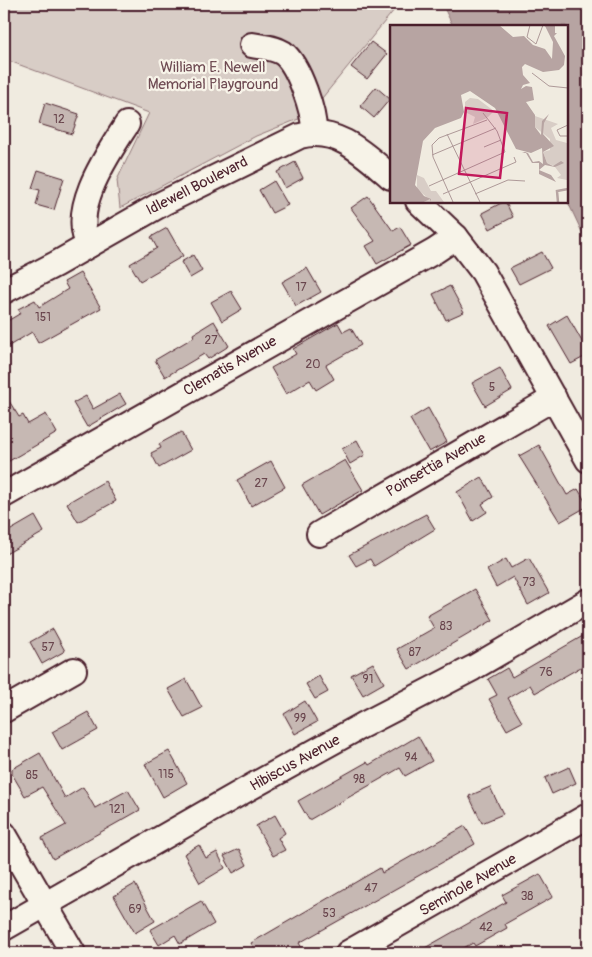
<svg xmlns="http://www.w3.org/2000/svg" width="592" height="957" font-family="Pangolin,sans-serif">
<rect width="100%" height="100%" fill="#f0ebe0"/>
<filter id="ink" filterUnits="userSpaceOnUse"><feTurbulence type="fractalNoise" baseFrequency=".02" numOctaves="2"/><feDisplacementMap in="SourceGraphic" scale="10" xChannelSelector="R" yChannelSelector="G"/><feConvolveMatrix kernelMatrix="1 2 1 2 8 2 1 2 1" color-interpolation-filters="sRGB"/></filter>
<g filter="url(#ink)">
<polygon fill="#d8cdc6" stroke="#917678" points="4,4 399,4 318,103 321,110 256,136 120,208 117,180 149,113 4,59"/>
<polygon fill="#b7a4a2" stroke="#8b6f72" points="442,4 588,4 588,245 566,198 566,26 453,26"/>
<g fill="#c6b8b3" stroke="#4a1f2b">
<polygon points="371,42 387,54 367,79 351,67"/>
<polygon points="376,87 390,99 374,118 360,106"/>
<polygon points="45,103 79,114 72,134 39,124"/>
<polygon points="295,162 303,178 285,188 277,172"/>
<polygon points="38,170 64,178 54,210 36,205 40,190 32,188"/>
<polygon points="274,181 288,205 272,213 259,190"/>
<polygon points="368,196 393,231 400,227 411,245 377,264 366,246 375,241 351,208"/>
<polygon points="505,201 513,217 490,229 482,213"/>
<polygon points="167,228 183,256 140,281 130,264 157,248 151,237"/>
<polygon points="542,252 551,268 519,284 510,268"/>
<polygon points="193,255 202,271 190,278 181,262"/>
<polygon points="307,268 321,292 296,306 282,282"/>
<polygon points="80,273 101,308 38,343 32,332 4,349 4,323 21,313 18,309 35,300 39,307 68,289 64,282"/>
<polygon points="450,286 464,312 446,320 433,294"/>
<polygon points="231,291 242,309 222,321 211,302"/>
<polygon points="567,315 588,352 588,355 571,364 549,326"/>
<polygon points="214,321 229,346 208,359 204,354 165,377 155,360 194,337 193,334"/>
<polygon points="338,323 343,332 351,328 361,345 326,365 334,379 316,390 310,380 286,394 271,368 296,354 293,349"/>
<polygon points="500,368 512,390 485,406 472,383"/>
<polygon points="4,393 19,417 23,415 28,424 46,414 57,433 4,464"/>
<polygon points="120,394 126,404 87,427 73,403 86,396 93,409"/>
<polygon points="428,408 447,442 429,452 410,419"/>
<polygon points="181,432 191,450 159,468 151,453 161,448 159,444"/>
<polygon points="357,440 365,455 350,464 342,449"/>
<polygon points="539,445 567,495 578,489 588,506 560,522 519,456"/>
<polygon points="345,460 363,490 319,515 302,485"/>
<polygon points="271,461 285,487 251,506 237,480"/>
<polygon points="482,477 493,497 482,504 487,512 473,521 457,492"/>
<polygon points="105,481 116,501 78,522 67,503"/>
<polygon points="426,514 435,529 374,566 370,559 356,566 349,555"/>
<polygon points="35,516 44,532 4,555 4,534"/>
<polygon points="529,558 549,593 528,605 513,577 496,587 487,570 506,559 511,568"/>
<polygon points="475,589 493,620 409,669 397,649 434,628 427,616"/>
<polygon points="53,629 65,651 42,664 30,642"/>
<polygon points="588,633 588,663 535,693 530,685 508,698 522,722 507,730 489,699 497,695 488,679 507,668 512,677"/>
<polygon points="373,663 384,683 363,695 351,675"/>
<polygon points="319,676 328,692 315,699 306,684"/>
<polygon points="186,679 202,708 184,717 168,689"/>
<polygon points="305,701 317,722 295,734 284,714"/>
<polygon points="88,712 98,730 62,750 52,732"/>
<polygon points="418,736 432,761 405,776 400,768 309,820 298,801 367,762 369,765"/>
<polygon points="169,751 187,783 163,797 145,764"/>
<polygon points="40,753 65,798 83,787 95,808 128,790 140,810 53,859 42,838 66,825 42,787 25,796 12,774 12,769"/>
<polygon points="569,767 576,783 552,794 545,778"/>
<polygon points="490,787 503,814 482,823 469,796"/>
<polygon points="275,815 285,833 278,838 285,850 273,856 256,826"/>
<polygon points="465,826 475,844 299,943 305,953 257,953 251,943 380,868 382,873"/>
<polygon points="199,845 206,858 217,852 225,868 200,883 184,854"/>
<polygon points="239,849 247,865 233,873 224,856"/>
<polygon points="540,874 553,897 505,924 507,928 475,946 473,943 454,953 416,953 506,902 502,895"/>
<polygon points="135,884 155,921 135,933 114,896"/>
<polygon points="201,901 214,924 180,944 175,935 159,945 150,930"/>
</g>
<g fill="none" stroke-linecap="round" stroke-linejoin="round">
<g stroke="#4a1f2b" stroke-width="28">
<g id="minor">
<path d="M252,45C262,47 274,47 283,53C299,65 315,114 314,133"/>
<polyline points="418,201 456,237 483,272 588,460"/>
<path d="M89,245C69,209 108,154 127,124"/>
<path d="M4,291L56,264L163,203L300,136C337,126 365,155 391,177"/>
<polyline points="4,495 435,251 456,237"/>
<polyline points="319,534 554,398"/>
<polyline points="4,710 74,670"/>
<polyline points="4,834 73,953"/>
<polyline points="4,928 258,783 363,725 473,668 588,601"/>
<polyline points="348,953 588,816"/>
</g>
</g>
<use href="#minor" stroke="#f7f3e8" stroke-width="24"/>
</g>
</g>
<g text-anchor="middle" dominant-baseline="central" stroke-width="4.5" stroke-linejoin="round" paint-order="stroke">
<g font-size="12" fill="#69454d">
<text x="59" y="119">12</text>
<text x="301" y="287">17</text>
<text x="43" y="317">151</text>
<text x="211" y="340">27</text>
<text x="313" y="364">20</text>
<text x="492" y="387">5</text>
<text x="261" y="483">27</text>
<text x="529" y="582">73</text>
<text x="446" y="626">83</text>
<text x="48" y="647">57</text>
<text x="415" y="652">87</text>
<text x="546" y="672">76</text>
<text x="368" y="679">91</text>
<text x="300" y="718">99</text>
<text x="411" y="757">94</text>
<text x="166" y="774">115</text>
<text x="32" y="775">85</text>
<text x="359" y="779">98</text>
<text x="117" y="809">121</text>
<text x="371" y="888">47</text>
<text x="527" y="896">38</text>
<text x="135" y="909">69</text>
<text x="329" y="913">53</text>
<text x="486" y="927">42</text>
</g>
<g font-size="15" fill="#6e4a52" stroke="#f7f3e8">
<text x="213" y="67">William E. Newell<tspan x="213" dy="17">Memorial Playground</tspan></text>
</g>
<g font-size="15" fill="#4a1f2b" stroke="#f7f3e8">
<text transform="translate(197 186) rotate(-27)">Idlewell Boulevard</text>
<text transform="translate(230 366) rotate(-30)">Clematis Avenue</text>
<text transform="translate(436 465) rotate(-30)">Poinsettia Avenue</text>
<text transform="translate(295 763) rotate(-29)">Hibiscus Avenue</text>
<text transform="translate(468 885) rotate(-30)">Seminole Avenue</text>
</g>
</g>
<g transform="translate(390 25)">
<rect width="178" height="178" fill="#f0ebe0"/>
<path d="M80,73L88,74L104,86L97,93L83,99L85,92L75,87V77ZM145,91L168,99L161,103L166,115L177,118V155L167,153L171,150L165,142L170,138L164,141L157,138L153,127L160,125V114L145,102ZM27,150L34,153L41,166H46L54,177H34L39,174L27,164Z" fill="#d8cdc6"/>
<path d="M0,0H109L123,12L134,11L143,20L155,24L162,34L163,17L155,1H165V8H167L164,11L175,31L174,40L169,45L153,47L135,39L132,42L133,50L140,58L133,60L131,64L136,61L142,62L144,75L136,77L145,90V102L151,110L152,96L159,89L154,98L153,109L164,121L153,127L157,138L163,141L171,136L174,138L165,142L155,140L149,145L161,150L166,157L149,149V138H142L136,128H132L135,127L138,128L143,137L149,136L153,139L152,123L141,128L126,124L105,83L80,66L71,70L74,87L71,93L45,103L33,116L25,160L34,171L41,174V177L40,174L34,177H0Z" fill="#b7a4a2"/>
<path fill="none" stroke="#b7a4a2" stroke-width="2.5" d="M168,177L167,166L178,164"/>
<path fill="none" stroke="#ae9998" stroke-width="1" d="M140,0L137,12L146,19L153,0M142,48L159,61L178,63M178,100L167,105L170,111H178M57,109L90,177M94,122L111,115M42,130L106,103M39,161L115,127L107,106L93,88M53,169L126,137L124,132M85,169L118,155L135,156M63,177L43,132L42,120L49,113L97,95"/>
<path fill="#c2185b" fill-opacity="0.15" stroke="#c2185b" stroke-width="2.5" d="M76,83L117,88L110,153L69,149Z"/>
<rect width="178" height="178" fill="none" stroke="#4a1f2b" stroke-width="2.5"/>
</g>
<rect width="592" height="957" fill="none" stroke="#f7f3e8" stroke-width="20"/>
<rect x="10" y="10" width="572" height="937" fill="none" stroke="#4a1f2b" stroke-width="2" filter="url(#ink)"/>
</svg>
